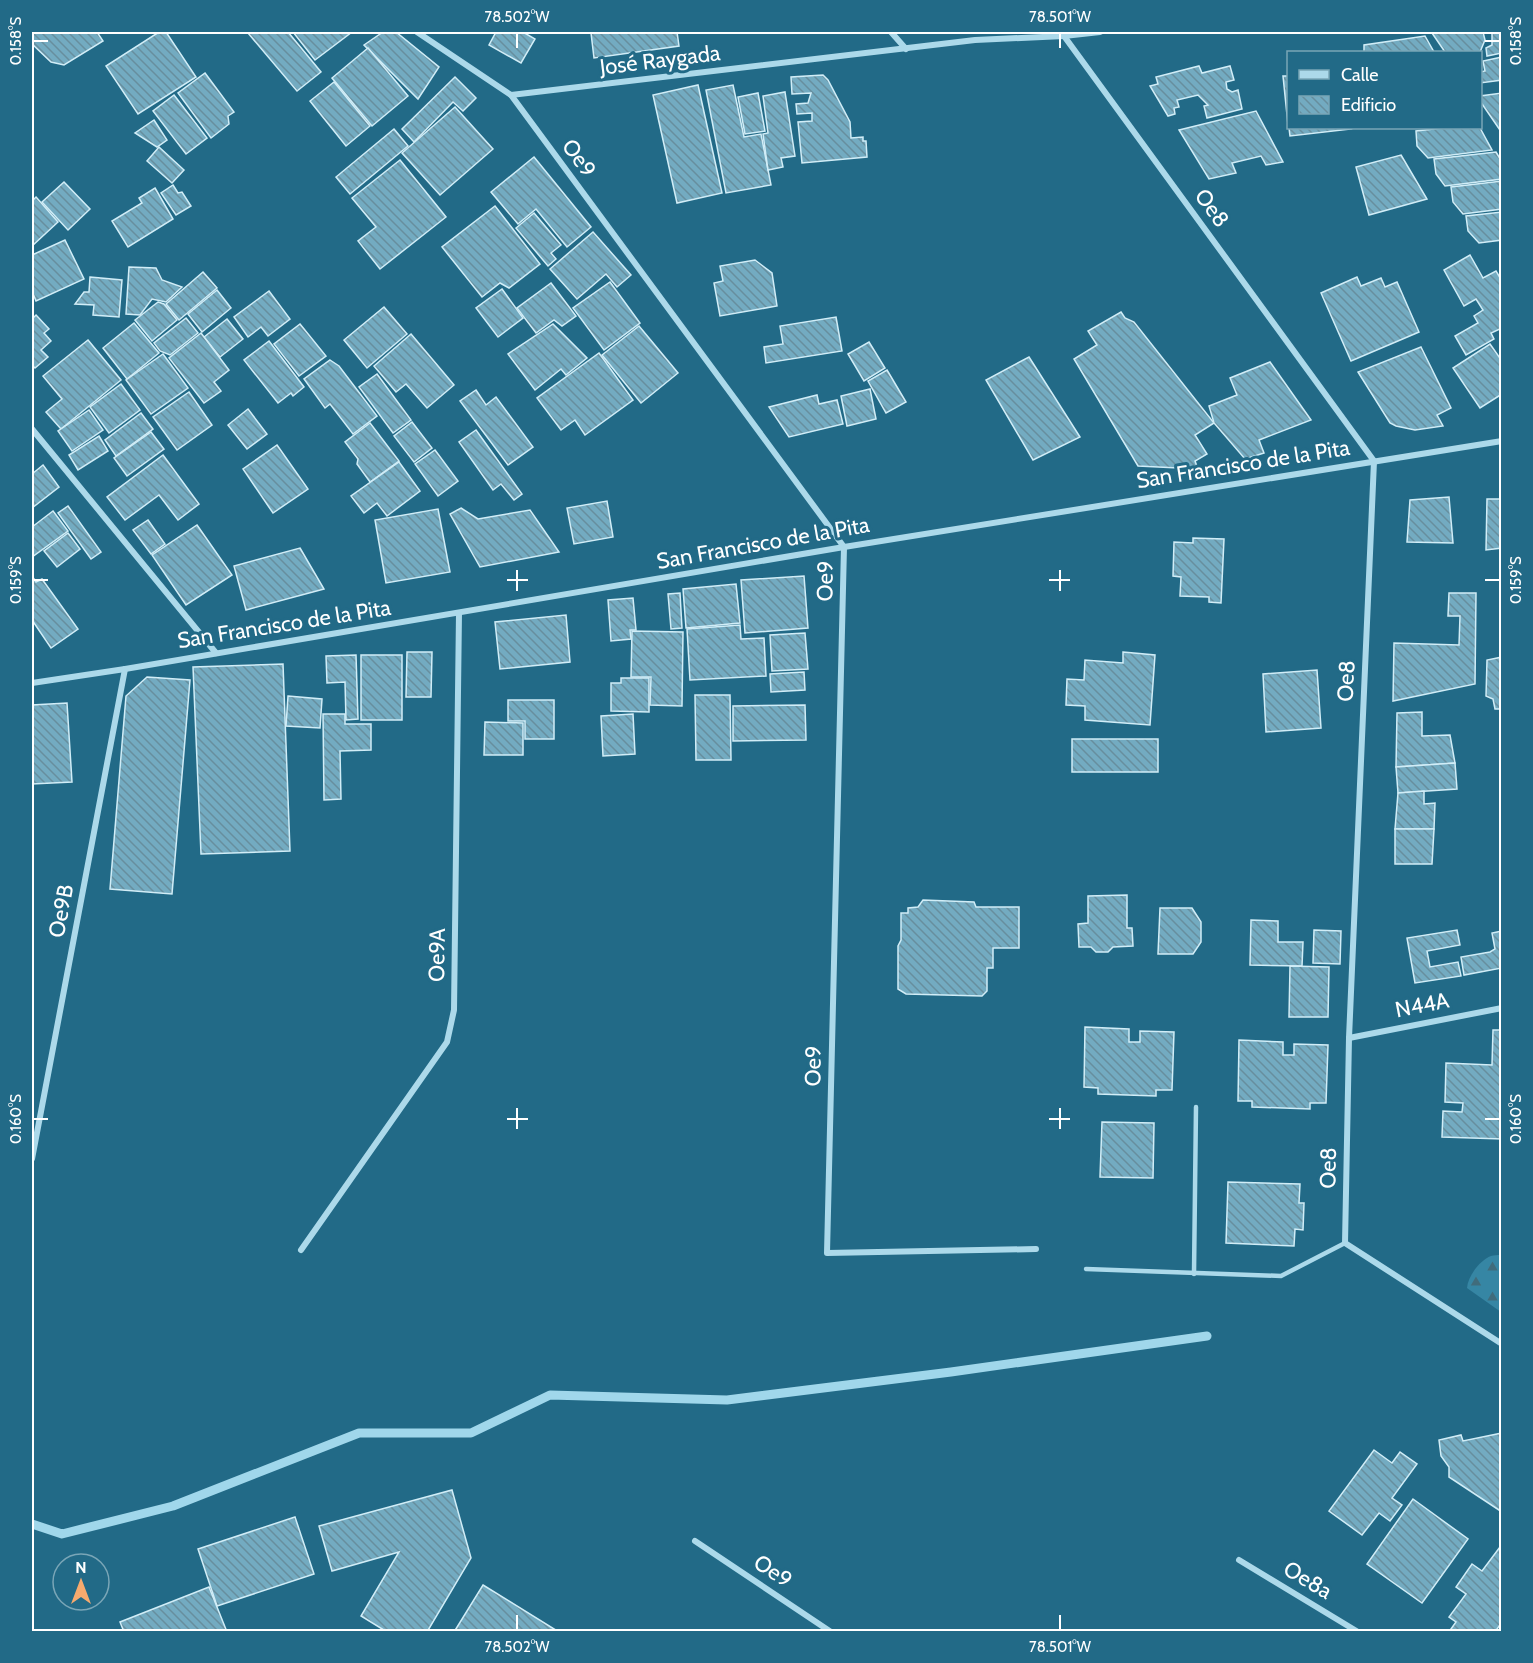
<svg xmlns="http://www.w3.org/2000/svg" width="1533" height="1663" font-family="Cabin,sans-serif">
<defs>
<pattern id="forest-firs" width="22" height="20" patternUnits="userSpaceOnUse" patternTransform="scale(1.5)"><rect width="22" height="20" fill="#3686a4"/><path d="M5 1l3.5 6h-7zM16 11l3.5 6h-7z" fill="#406c7c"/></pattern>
<pattern id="building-back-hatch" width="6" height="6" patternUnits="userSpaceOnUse" patternTransform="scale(1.5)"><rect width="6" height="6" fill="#73abc1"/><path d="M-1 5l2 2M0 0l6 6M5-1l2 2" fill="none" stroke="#678e9e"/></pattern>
</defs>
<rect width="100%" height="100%" fill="#226a87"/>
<path fill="url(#forest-firs)" d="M1501,1255H1502L1501,1312L1467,1288C1468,1276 1480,1260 1491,1256C1494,1255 1498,1255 1501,1255Z"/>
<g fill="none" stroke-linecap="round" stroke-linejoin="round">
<polyline stroke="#a0d7eb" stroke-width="9" points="32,1524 62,1534 173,1506 359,1433 471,1433 550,1395 727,1400 951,1372 1207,1336"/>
</g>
<g fill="url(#building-back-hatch)" stroke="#d1edf7" stroke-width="1.5">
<polygon points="34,32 97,32 103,41 64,65 51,62 32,44 32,33"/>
<polygon points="159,32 166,32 196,77 138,114 106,66"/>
<polygon points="250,32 288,32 321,72 297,91 248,33"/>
<polygon points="293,32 352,32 315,60"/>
<polygon points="383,32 396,32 439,67 418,99 364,45"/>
<polygon points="496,32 523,32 535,39 521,63 489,45"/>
<polygon points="599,32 677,32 679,46 594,58 591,33"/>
<polygon points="1439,32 1483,32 1485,40 1480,52 1445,52 1432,33"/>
<polygon points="1492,32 1502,32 1502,53 1487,56 1486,48 1492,45"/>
<polygon points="1425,36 1434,52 1364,52 1364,45"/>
<polygon points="368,48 408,96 372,126 332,78"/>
<polygon points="1502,57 1502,80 1480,83 1480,72 1485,71 1483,61"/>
<polygon points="1199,66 1202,73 1230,66 1234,80 1226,82 1227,89 1232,92 1238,90 1242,109 1207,118 1204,106 1208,105 1198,95 1177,100 1179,107 1174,108 1175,114 1168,116 1150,86 1158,84 1156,77"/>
<polygon points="205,73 234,112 228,116 229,124 211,138 178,93"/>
<polygon points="823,75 828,80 850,122 851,138 863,137 863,141 866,141 867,157 802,163 798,122 812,121 812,113 797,114 796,104 808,103 811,93 792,94 791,77"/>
<polygon points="1283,76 1288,76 1288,125"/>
<polygon points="455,77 476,98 463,111 453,102 414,142 402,129"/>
<polygon points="334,82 370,126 346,146 310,101"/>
<polygon points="698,85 722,193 677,203 653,95"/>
<polygon points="733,85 744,137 761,134 771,185 726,193 706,90"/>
<polygon points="785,92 795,156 781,158 783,167 768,170 763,134 768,133 763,96"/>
<polygon points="758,93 765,131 745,134 738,97"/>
<polygon points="1502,93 1502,133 1480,101 1480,96"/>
<polygon points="174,95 207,138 186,154 153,111"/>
<polygon points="455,107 493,149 440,195 402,153"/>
<polygon points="1256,111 1283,162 1266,165 1261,156 1232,163 1236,173 1209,179 1179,130"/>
<polygon points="154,120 167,140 157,147 135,133"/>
<polygon points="1289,128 1350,128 1351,129 1290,136"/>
<polygon points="1443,128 1480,128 1492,150 1428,158 1417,146 1416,131"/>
<polygon points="394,129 408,146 350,194 336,177"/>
<polygon points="159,147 184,170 172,183 147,161"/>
<polygon points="1496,152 1502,162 1502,179 1445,186 1436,174 1434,159"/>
<polygon points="1401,155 1427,199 1369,215 1356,167"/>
<polygon points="534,157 591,227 567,247 536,209 518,224 491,192"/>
<polygon points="400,160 446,217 380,269 358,241 376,227 352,198"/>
<polygon points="1502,181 1502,209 1463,214 1453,202 1451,187"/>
<polygon points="64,182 90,209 68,230 42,202"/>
<polygon points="173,185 178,193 182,192 191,206 176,215 161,193"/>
<polygon points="155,188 173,219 128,247 112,221 142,203 139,198"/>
<polygon points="36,197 58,222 32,246 32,201"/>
<polygon points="495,206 540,264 509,288 500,283 482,297 442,247"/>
<polygon points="1502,212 1502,240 1479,243 1468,231 1466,216"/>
<polygon points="534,213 561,245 551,253 556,259 548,266 516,228"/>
<polygon points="593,232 631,275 617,287 606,274 577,299 550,269"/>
<polygon points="65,240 84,279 36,301 32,291 32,255"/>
<polygon points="1470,255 1483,278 1496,271 1502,281 1502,328 1491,333 1494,339 1466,355 1455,336 1478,323 1474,316 1483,310 1476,299 1464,306 1444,270"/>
<polygon points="755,260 772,273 777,306 720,316 714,283 723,281 720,266"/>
<polygon points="129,267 156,268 162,280 182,287 166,302 152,299 140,315 126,314"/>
<polygon points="203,272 217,288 179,320 166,304"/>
<polygon points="90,277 122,280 119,317 93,315 94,305 75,304 84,292 89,292"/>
<polygon points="1357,277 1361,286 1381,278 1385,287 1397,282 1419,332 1351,361 1321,293"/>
<polygon points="610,282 640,323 604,350 573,308"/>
<polygon points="551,283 576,316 562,326 554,320 536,333 517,308"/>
<polygon points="502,289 523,318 498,337 476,308"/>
<polygon points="217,290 231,308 202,332 188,314"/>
<polygon points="269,291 290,319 268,336 261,327 248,337 234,317"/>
<polygon points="158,302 164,304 177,320 152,341 135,320"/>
<polygon points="384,307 407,334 367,368 344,340"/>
<polygon points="1121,312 1125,318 1134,322 1214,423 1195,435 1207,454 1195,461 1198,469 1138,466 1074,359 1097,345 1088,331"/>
<polygon points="36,315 49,329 44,333 51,341 41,350 48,357 35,368 32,365 32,319"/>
<polygon points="836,317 842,351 766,363 764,347 783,344 780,326"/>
<polygon points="186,318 198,333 170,355 160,351 154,343"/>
<polygon points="227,319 243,339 220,357 204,337"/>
<polygon points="134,323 159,353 127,379 103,348"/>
<polygon points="300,324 326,356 299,376 274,344"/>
<polygon points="553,324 587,358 566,375 561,369 535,390 508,354"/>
<polygon points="639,326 678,373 641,403 602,355"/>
<polygon points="201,333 229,370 214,382 221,391 204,403 169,358"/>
<polygon points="411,334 454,385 427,408 406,384 396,392 374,366"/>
<polygon points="88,340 121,380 61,429 46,412 62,399 43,376"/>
<polygon points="269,341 304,387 293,396 291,393 278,403 244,360"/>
<polygon points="869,342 885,368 864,381 848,354"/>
<polygon points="1490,344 1502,361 1502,394 1480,408 1453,368"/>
<polygon points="1421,347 1451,408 1437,415 1443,426 1415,430 1396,426 1390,423 1358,372"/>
<polygon points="599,353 633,400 585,435 575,420 561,430 537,398"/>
<polygon points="163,354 188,388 151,414 126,380"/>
<polygon points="1029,357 1080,437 1033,460 986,380"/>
<polygon points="330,360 339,366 377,416 353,434 330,404 325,408 304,379"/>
<polygon points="1270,362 1311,420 1259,440 1264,453 1245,459 1214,423 1209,406 1237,395 1230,378"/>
<polygon points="887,370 906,402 886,413 868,381"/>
<polygon points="377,374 411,420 393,433 359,387"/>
<polygon points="121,384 140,410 109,433 90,407"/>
<polygon points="870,389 876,419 847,426 841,396"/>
<polygon points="476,390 486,405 496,397 533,447 508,465 460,401"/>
<polygon points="189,392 212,425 177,450 153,417"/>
<polygon points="817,395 819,404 837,400 843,424 789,437 769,407"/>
<polygon points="248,409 267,434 247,449 228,425"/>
<polygon points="89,410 103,430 72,451 58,431"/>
<polygon points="141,413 153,429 116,456 105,440"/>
<polygon points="412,422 432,448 414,462 394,436"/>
<polygon points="370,423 399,461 370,482 357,464 358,459 345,442"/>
<polygon points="476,430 522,494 514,500 501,484 493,490 459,442"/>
<polygon points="151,432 164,449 127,476 114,458"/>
<polygon points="99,436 108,451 78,470 69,455"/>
<polygon points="277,445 308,489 273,513 243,469"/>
<polygon points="435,450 458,481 438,496 415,464"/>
<polygon points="163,455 199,504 178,520 159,495 125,520 107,497"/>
<polygon points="399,462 420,491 387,516 377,503 364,513 351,496"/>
<polygon points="43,465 59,487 32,508 32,474"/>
<polygon points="1449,497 1453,543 1407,542 1410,500"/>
<polygon points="1487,499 1502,499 1502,548 1486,550"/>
<polygon points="607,501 613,537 574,544 567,508"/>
<polygon points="68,506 101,552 91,559 58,513"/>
<polygon points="461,508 478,519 530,510 559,552 480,567 450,514"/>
<polygon points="438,509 450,572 386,583 375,520"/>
<polygon points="53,511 68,531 32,557 32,527"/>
<polygon points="148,520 165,544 151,554 133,530"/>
<polygon points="197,525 232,575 186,605 152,555"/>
<polygon points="68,533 80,549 57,567 44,551"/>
<polygon points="1193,538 1224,539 1221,603 1209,602 1209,597 1180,596 1181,577 1173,576 1174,542 1193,543"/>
<polygon points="300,548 324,589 246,610 234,566"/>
<polygon points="32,576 36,582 42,579 78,629 51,648 32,620"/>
<polygon points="804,576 808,628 745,633 741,580"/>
<polygon points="736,584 740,623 686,628 683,589"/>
<polygon points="680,593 682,628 671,629 668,594"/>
<polygon points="1449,593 1476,593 1475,684 1393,701 1394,643 1459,645 1460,616 1448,616"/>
<polygon points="633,598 636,630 630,630 631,639 611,641 608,600"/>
<polygon points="566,615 570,662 500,669 495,622"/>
<polygon points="740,625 741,639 764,638 766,676 690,680 687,629"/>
<polygon points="632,631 683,632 682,706 650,705 651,677 631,677"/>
<polygon points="805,633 808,669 772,671 770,635"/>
<polygon points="407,652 432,652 431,697 406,697"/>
<polygon points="1123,652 1155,655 1150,725 1085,720 1085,706 1066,705 1067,679 1084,680 1085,660 1123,663"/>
<polygon points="356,655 358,719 346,720 345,682 327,683 326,656"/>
<rect x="361" y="655" width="41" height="65"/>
<polygon points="1502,657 1502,709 1495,709 1493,699 1486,696 1487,660"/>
<polygon points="283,664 290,851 201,854 193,667"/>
<polygon points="1317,670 1321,728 1266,732 1263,674"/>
<polygon points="804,672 805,690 771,692 770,674"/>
<polygon points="147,677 190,680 172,894 110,889 126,696"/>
<polygon points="621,678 649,678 649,712 611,711 611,683 621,683"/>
<polygon points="695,695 730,695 731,760 696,760"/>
<polygon points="288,696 322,699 320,728 286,726"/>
<polygon points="508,700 554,700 554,739 525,739 525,721 508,721"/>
<polygon points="67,703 72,782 32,784 32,705"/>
<polygon points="805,705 806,740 733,741 733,706"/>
<polygon points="1422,712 1422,736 1450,735 1455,763 1396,767 1397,713"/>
<polygon points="323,714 345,714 345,724 371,724 371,750 340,751 341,799 324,800"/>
<polygon points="633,714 635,754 603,756 601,716"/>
<polygon points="485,722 523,723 523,755 484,755"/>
<rect x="1072" y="739" width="86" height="33"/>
<polygon points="1455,763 1457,789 1398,793 1396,767"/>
<polygon points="1424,791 1424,804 1435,803 1434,829 1395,829 1398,793"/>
<polygon points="1395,829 1434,829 1432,864 1395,864"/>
<polygon points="1127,895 1127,928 1132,928 1133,946 1113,947 1108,952 1096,952 1091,947 1079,947 1078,924 1088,923 1088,896"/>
<polygon points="923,900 974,902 976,907 1019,907 1019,948 993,948 993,968 987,968 987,991 982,996 906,994 898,989 898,946 901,940 901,913 908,913 908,908 918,907"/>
<polygon points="1160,908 1192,908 1201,922 1201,942 1193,954 1158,954"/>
<polygon points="1251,920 1278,921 1278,942 1303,942 1302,966 1250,965"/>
<polygon points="1314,930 1341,931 1340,964 1313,963"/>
<polygon points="1457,930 1460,945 1427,951 1430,967 1458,962 1461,976 1415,983 1407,938"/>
<polygon points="1502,931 1502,968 1464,975 1461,957 1490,952 1495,949 1492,933"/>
<polygon points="1290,966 1329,967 1328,1017 1289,1017"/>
<polygon points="1085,1027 1129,1029 1129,1042 1140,1042 1140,1031 1174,1032 1172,1090 1156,1090 1156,1096 1098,1094 1098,1088 1084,1087"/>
<polygon points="1493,1030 1502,1030 1502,1139 1442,1137 1443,1111 1462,1112 1463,1103 1445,1102 1446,1063 1492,1065"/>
<polygon points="1239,1040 1283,1042 1283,1055 1294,1055 1294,1044 1328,1045 1326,1103 1310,1103 1310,1109 1252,1107 1252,1101 1238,1101"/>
<polygon points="1102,1122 1154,1123 1153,1178 1100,1177"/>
<polygon points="1228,1182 1300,1184 1299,1203 1304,1203 1303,1230 1295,1229 1294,1246 1226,1243"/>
<polygon points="1502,1433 1502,1512 1449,1477 1449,1467 1441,1456 1439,1440 1461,1435 1463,1441"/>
<polygon points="1374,1450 1392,1463 1400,1452 1417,1464 1392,1498 1402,1505 1390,1521 1379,1513 1362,1535 1329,1511"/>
<polygon points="452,1490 471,1558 427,1632 387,1632 361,1616 399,1552 332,1571 319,1526"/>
<polygon points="1413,1499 1468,1539 1422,1603 1367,1564"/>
<polygon points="295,1517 314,1574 217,1606 198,1549"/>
<polygon points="1500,1547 1502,1548 1502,1622 1495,1632 1454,1632 1451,1629 1456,1622 1449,1617 1466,1594 1456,1587 1472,1564 1482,1571"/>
<polygon points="483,1585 559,1632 454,1632"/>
<polygon points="209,1587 227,1632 124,1632 120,1622"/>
</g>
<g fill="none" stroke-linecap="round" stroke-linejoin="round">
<g stroke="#acd9ea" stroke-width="4.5">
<polyline points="1086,1269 1281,1276 1345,1243"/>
<polyline points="1194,1274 1196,1107"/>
</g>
<g stroke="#acd9ea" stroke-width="6">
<polyline points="417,32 511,95 844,547 827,1253 1036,1249"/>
<polyline points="891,32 906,49"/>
<polyline points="1064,36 1374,461 1349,1038 1345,1243 1502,1344"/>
<polyline points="511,95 975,40 1064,36 1100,32"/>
<polyline points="32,429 216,653"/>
<polyline points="32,683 125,669 844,547 1502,441"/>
<polyline points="1349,1038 1502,1008"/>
<polyline points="32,1159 125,669"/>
<polyline points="301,1250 447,1042 454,1010 459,613"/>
<polyline points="695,1541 831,1632"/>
<polyline points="1239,1560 1358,1632"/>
</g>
</g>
<path fill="none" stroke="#fff" stroke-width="2" d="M517,33V48M1060,33V48M33,41H48M1485,41H1500M517,570V591M1060,570V591M33,580H48M507,580H528M1049,580H1070M1485,580H1500M517,1108V1129M1060,1108V1129M33,1119H48M507,1119H528M1049,1119H1070M1485,1119H1500M517,1615V1630M1060,1615V1630"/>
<g text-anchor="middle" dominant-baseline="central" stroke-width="6" stroke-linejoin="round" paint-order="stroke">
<g font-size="22" fill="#fff" stroke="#226a87">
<text transform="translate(660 60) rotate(-7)">José Raygada</text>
<text transform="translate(579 158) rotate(54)">Oe9</text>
<text transform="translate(1212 208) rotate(54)">Oe8</text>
<text transform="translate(1243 464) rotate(-9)">San Francisco de la Pita</text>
<text transform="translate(763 543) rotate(-10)">San Francisco de la Pita</text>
<text transform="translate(825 581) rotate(-89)">Oe9</text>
<text transform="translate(284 624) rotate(-9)">San Francisco de la Pita</text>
<text transform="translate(1346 681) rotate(-87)">Oe8</text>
<text transform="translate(61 911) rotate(-79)">Oe9B</text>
<text transform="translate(437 955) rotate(-89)">Oe9A</text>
<text transform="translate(1422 1005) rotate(-11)">N44A</text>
<text transform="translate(813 1066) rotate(-89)">Oe9</text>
<text transform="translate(1328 1168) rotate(-89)">Oe8</text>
<text transform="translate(773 1571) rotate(34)">Oe9</text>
<text transform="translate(1308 1580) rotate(31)">Oe8a</text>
</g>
</g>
<rect width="1533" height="1663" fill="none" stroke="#226a87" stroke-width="66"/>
<rect x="1287" y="51" width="195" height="78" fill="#226a87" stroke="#7aa6b7" stroke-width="1.5"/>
<rect x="1299" y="70" width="30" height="9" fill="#acd9ea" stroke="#7aa6b7" stroke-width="1.5"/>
<text x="1341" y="81" font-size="18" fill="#ffffff">Calle</text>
<rect x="1299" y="96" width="30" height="18" fill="url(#building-back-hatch)" stroke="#7aa6b7" stroke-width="1.5"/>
<text x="1341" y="111" font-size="18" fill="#ffffff">Edificio</text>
<g transform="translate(81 1582)"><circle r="28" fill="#226a87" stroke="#7aa6b7" stroke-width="1.5"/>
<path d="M0-4.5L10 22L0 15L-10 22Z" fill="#f6aa6e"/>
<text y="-9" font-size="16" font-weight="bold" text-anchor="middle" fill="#ffffff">N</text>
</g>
<rect x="33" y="33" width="1467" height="1597" fill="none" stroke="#fff" stroke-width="2"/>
<g font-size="15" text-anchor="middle" fill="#fff">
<text x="517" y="22">78.502°W</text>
<text x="1060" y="22">78.501°W</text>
<text transform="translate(16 41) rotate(-90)" y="5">0.158°S</text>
<text transform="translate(1516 41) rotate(-90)" y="5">0.158°S</text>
<text transform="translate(16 580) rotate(-90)" y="5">0.159°S</text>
<text transform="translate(1516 580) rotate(-90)" y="5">0.159°S</text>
<text transform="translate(16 1119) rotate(-90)" y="5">0.160°S</text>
<text transform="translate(1516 1119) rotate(-90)" y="5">0.160°S</text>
<text x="517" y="1652">78.502°W</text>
<text x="1060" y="1652">78.501°W</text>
</g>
</svg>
